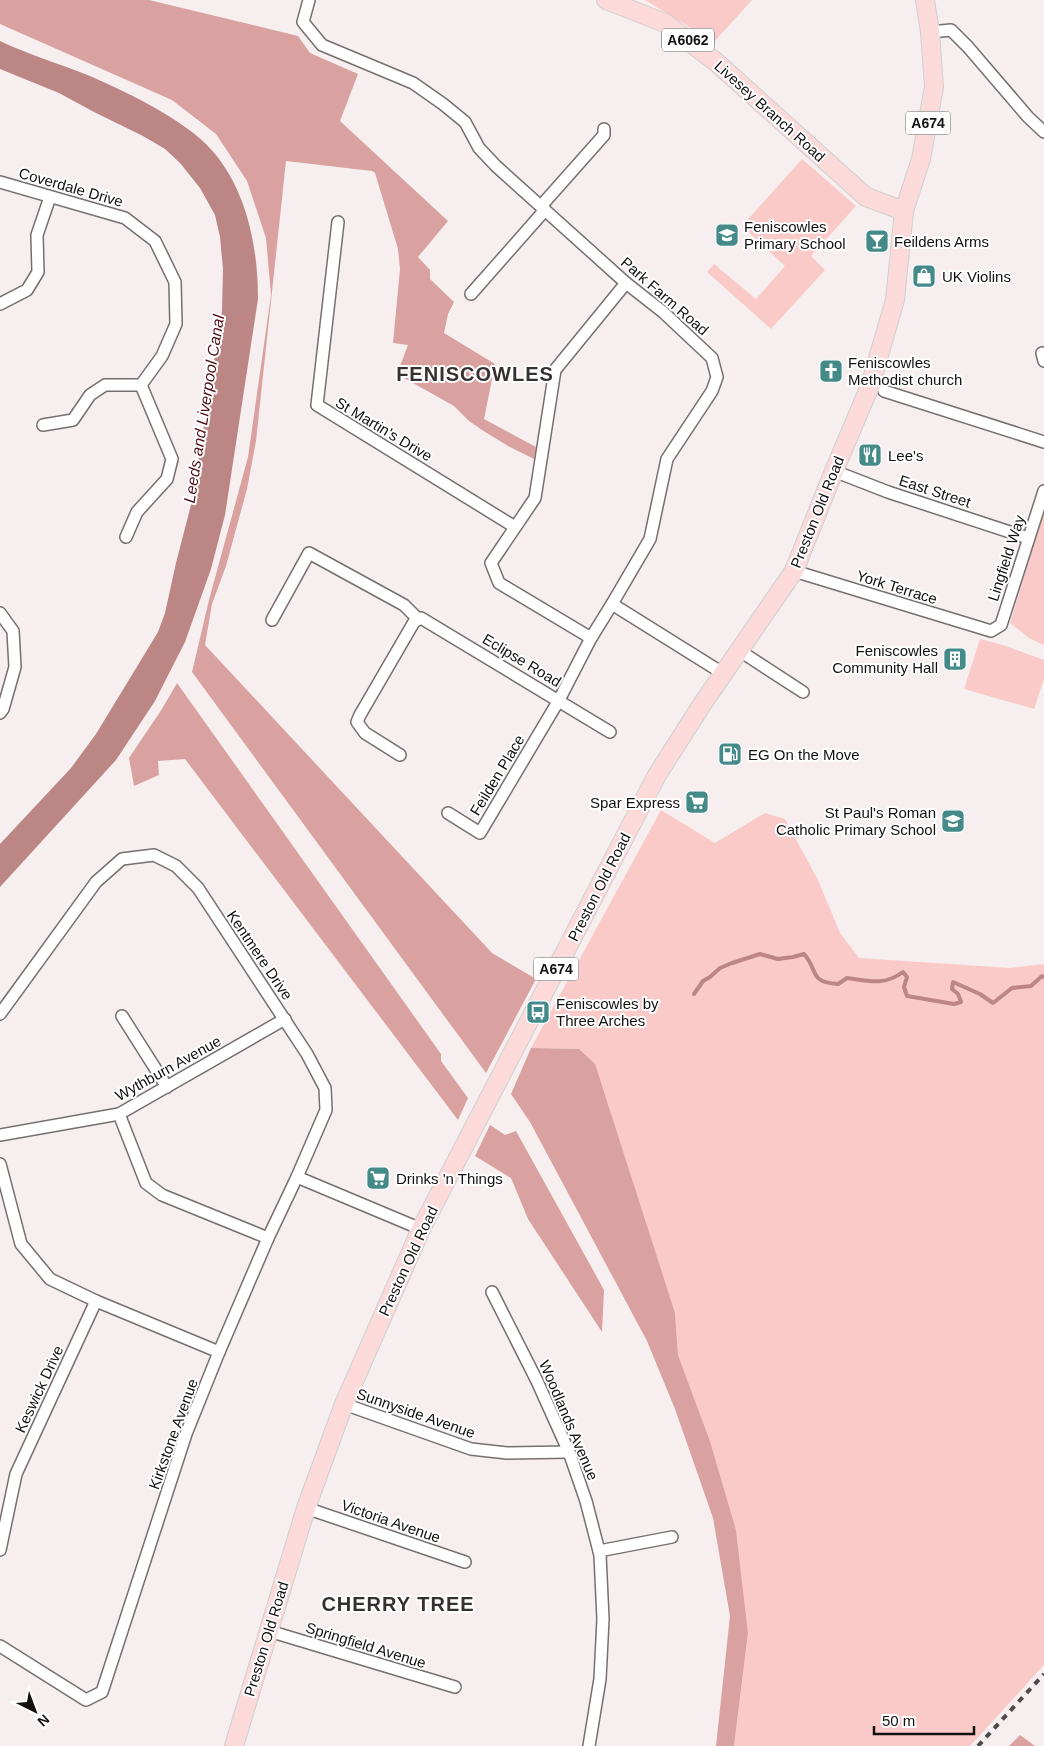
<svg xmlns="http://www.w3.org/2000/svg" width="1044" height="1746" font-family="Helvetica,sans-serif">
<rect width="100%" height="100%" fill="#f7efef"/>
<g fill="#f9cac8">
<polygon points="645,0 752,0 714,42"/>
<polygon points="802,159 856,206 811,256 825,270 771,329 707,272 714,264 756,299 785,266 742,226"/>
<polygon points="1044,510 1044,645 1029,638 1010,623"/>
<polygon points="980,639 1003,645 1044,660 1044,679 1034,709 964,689"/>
<polygon points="661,810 715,843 765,813 785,819 818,880 840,933 859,958 1010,968 1044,964 1044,1665 970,1746 734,1746 748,1633 736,1530 710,1441 678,1355 675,1313 645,1223 579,1049 531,1048"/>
</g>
<g fill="#d9a19f">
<polygon points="0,0 149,0 298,36 310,53 358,74 340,121 448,221 418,257 430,270 430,279 454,302 448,314 444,333 495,364 484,419 536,447 534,459 508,446 482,430 469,421 454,406 397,374 408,345 393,343 400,269 398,249 375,173 372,171 286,161 256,441 247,489 226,566 212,604 205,645 492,953 536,979 486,1073 192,672 209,600 248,457 271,295 266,238 247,181 216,134 172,100 0,24"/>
<polygon points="177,683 441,1054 441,1061 468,1098 458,1120 185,759 158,761 159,775 134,786 129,758 162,709"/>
<polygon points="531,1048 579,1049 595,1064 675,1313 678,1355 710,1441 736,1530 748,1633 734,1746 716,1746 730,1616 713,1518 675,1409 647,1341 530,1122 511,1094"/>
<polygon points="490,1125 505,1135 516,1131 604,1290 602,1332 528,1219 511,1178 475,1156"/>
<polygon points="1020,1735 1035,1746 1009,1746"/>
</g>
<path fill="#bc8685" d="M0,41C27,54 57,63 85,74C123,90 177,116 206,144C246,184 258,245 258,299L225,515L211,569L185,642L155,701L116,760L0,887V844L71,768L96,734L158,632L165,613L176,563L192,501L222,311L223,269L220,237L215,215L200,188L180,163L165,149L143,136L94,112L59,93L0,69Z"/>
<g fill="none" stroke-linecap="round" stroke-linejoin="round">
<path stroke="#bc8685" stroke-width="4" d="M694,994L703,981L710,977L720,968L732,963L760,954L778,959L793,957L804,954C819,971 808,982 838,984L847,978C869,981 884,986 903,972L907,977L904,987L907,996L954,1004L961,1002L958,994L952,989L953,982L980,994L993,1003L1012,988L1031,986L1042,976L1044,977"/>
<g stroke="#766f6f" stroke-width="14">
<g id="minor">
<polyline points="309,0 303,22 322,45 413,83 443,104 465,122 479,148 496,166 626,283 663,312 712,358 717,377 712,391 667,459 650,539 612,604 724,674"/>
<polyline points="930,32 951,30 968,47 1028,117 1044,132"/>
<polyline points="0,182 125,218 155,241 175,282 176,324 162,356 141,385 172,459 167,479 137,512 126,537"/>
<polyline points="541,206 604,135 604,129"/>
<polyline points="338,222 317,405 515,527"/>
<polyline points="471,294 545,210"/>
<polyline points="0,304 27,290 38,272 37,235 50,197"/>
<polyline points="1042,353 1044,361"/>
<polyline points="884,391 1044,442"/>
<polyline points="43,425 73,420 90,395 105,385 141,385"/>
<polyline points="834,471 888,492 1028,538"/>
<polyline points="794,571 991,631 1001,625 1044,491"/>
<polyline points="0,613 13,631 15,667 3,709 0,713"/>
<polyline points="272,620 309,553 404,605 418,619"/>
<polyline points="591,638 499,583 491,563 535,498 555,370 626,283"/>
<polyline points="740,651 803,692"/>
<polyline points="400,755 365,733 357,722 360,715 414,622 421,618 610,732"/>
<polyline points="448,813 480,833 559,700 591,638 612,604"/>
<polyline points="0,1014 96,882 122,859 154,855 176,866 198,888 307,1054 325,1088 326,1110 297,1177 421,1229"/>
<polyline points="122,1016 167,1087"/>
<polyline points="119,1114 146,1183 162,1195 268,1238"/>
<polyline points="0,1135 119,1114 285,1019"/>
<polyline points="0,1164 21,1244 50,1279 96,1301 219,1352"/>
<polyline points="492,1292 537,1381 569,1452 586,1501 600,1555 603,1619 600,1679 589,1746"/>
<polyline points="344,1404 471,1449 507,1453 569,1452"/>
<polyline points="306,1508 465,1562"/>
<polyline points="0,1550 16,1474 96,1301"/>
<polyline points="599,1551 672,1537"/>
<polyline points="269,1631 455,1687"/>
<polyline points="0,1646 86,1700 102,1692 186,1434 219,1352 268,1238 297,1177"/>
</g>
</g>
<g stroke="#d0cfcf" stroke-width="20">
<g id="primary">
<polyline points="606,0 665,23 716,62 866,197 904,211"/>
<polyline points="234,1746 306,1508 344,1404 421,1229 657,775 703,703 794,571 834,471 870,386 895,300 904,211 921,159 934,87 930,32 925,0"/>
</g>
</g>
<use href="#minor" stroke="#fff" stroke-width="11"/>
<use href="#primary" stroke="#fbdad9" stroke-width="18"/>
<polyline stroke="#4e4a4a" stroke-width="4" stroke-dasharray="6 6" stroke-linecap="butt" points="978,1746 1044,1674"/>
</g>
<defs>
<g id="school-square" transform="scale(1.25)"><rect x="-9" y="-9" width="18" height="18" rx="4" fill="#438a89" stroke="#fff"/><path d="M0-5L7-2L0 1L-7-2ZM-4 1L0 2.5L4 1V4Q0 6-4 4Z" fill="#fff"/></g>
<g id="bar-square" transform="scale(1.25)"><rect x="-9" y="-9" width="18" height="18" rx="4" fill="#438a89" stroke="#fff"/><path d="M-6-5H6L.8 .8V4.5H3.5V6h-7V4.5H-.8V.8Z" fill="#fff"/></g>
<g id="shop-square" transform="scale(1.25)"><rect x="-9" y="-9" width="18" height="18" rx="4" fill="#438a89" stroke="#fff"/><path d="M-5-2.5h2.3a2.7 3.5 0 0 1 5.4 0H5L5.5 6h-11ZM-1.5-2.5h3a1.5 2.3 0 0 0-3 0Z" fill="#fff"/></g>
<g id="church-square" transform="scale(1.25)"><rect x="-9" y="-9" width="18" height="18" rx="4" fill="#438a89" stroke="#fff"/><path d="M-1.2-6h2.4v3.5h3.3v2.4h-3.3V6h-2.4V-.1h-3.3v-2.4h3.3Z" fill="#fff"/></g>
<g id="restaurant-square" transform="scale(1.25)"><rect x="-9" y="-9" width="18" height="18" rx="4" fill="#438a89" stroke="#fff"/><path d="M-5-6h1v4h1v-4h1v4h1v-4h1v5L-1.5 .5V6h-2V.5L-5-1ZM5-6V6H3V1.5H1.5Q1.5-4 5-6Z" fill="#fff"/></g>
<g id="building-square" transform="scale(1.25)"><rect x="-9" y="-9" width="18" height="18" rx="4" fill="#438a89" stroke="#fff"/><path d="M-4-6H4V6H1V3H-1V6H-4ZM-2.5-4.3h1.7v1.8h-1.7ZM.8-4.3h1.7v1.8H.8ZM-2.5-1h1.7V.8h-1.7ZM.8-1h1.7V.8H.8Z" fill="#fff"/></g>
<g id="fuel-square" transform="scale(1.25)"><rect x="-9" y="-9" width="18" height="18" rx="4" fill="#438a89" stroke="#fff"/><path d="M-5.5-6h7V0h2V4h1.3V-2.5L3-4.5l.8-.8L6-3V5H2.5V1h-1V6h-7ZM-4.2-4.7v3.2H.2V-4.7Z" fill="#fff"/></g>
<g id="supermarket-square" transform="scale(1.25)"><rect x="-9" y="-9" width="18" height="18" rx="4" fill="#438a89" stroke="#fff"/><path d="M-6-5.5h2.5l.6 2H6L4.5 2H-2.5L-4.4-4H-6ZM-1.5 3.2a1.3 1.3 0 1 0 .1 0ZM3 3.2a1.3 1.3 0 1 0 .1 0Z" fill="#fff"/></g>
<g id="bus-square" transform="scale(1.25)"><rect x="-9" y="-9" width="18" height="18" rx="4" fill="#438a89" stroke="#fff"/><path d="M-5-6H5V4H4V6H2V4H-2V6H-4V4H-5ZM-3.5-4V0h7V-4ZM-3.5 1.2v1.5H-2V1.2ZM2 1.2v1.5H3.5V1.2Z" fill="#fff"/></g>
</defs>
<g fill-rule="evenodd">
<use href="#school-square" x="727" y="235"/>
<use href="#bar-square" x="877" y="241"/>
<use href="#shop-square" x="924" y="276"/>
<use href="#church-square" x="831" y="371"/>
<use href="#restaurant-square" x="870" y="455"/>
<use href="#building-square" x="955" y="659"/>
<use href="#fuel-square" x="730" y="754"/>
<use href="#supermarket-square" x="697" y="802"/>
<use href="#school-square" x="953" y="821"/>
<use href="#bus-square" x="538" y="1012"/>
<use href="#supermarket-square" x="378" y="1178"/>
</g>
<g text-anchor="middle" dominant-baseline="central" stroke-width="4" stroke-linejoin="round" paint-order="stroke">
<g fill="#fff" stroke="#5a5858" stroke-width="1">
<rect x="662" y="28.5" width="52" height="23" rx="4"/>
<rect x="905.5" y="111.5" width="45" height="23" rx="4"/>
<rect x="533.5" y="957.5" width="45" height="23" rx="4"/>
</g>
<g font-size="14" font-weight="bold" fill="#131010">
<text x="688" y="40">A6062</text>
<text x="928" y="123">A674</text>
<text x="556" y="969">A674</text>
</g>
<g font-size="15" fill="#131010" stroke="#fff">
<text transform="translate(770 111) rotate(42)">Livesey Branch Road</text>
<text transform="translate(71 187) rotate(16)">Coverdale Drive</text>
<text transform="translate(665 296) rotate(41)">Park Farm Road</text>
<text transform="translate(384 429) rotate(31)">St Martin's Drive</text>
<text transform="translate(935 491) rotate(18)">East Street</text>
<text transform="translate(817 512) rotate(-68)">Preston Old Road</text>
<text transform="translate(1006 558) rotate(-72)">Lingfield Way</text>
<text transform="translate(897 587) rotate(17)">York Terrace</text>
<text transform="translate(522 660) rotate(31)">Eclipse Road</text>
<text transform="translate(497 775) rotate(-59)">Feilden Place</text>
<text transform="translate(599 887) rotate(-63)">Preston Old Road</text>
<text transform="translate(260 955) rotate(56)">Kentmere Drive</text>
<text transform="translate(168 1068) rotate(-29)">Wythburn Avenue</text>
<text transform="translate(408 1261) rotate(-65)">Preston Old Road</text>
<text transform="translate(39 1389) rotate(-65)">Keswick Drive</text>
<text transform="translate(416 1413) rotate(19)">Sunnyside Avenue</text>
<text transform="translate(569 1420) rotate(67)">Woodlands Avenue</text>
<text transform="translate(173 1434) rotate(-70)">Kirkstone Avenue</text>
<text transform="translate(391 1521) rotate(19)">Victoria Avenue</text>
<text transform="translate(266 1639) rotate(-73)">Preston Old Road</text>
<text transform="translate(366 1645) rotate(17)">Springfield Avenue</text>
</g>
<g font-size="15" fill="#131010" stroke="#fff" text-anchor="start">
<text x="744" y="226">Feniscowles<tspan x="744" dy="17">Primary School</tspan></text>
<text x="894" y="241">Feildens Arms</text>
<text x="942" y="276">UK Violins</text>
<text x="848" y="362">Feniscowles<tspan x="848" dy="17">Methodist church</tspan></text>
<text x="888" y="455">Lee's</text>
<text x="938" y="650" text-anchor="end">Feniscowles<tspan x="938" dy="17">Community Hall</tspan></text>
<text x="748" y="754">EG On the Move</text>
<text x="680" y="802" text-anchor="end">Spar Express</text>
<text x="936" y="812" text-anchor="end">St Paul's Roman<tspan x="936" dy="17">Catholic Primary School</tspan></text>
<text x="556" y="1003">Feniscowles by<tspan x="556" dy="17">Three Arches</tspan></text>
<text x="396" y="1178">Drinks 'n Things</text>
</g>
<g font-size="16" font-style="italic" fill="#510f15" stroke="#fff">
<text transform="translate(204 409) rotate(-81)">Leeds and Liverpool Canal</text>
</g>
<g font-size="20" font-weight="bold" letter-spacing="1" fill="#363130" stroke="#fff">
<text x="475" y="374">FENISCOWLES</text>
<text x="398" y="1604">CHERRY TREE</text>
</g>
</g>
<g transform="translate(35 1711) rotate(138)" stroke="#ffffff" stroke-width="4" paint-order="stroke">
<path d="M0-4L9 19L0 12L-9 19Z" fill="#131010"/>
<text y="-8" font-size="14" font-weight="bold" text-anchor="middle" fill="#131010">N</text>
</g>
<path d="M874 1726v8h100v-8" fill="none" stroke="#131010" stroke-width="2.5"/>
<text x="882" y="1726" font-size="15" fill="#131010" stroke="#ffffff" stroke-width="4" paint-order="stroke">50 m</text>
</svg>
